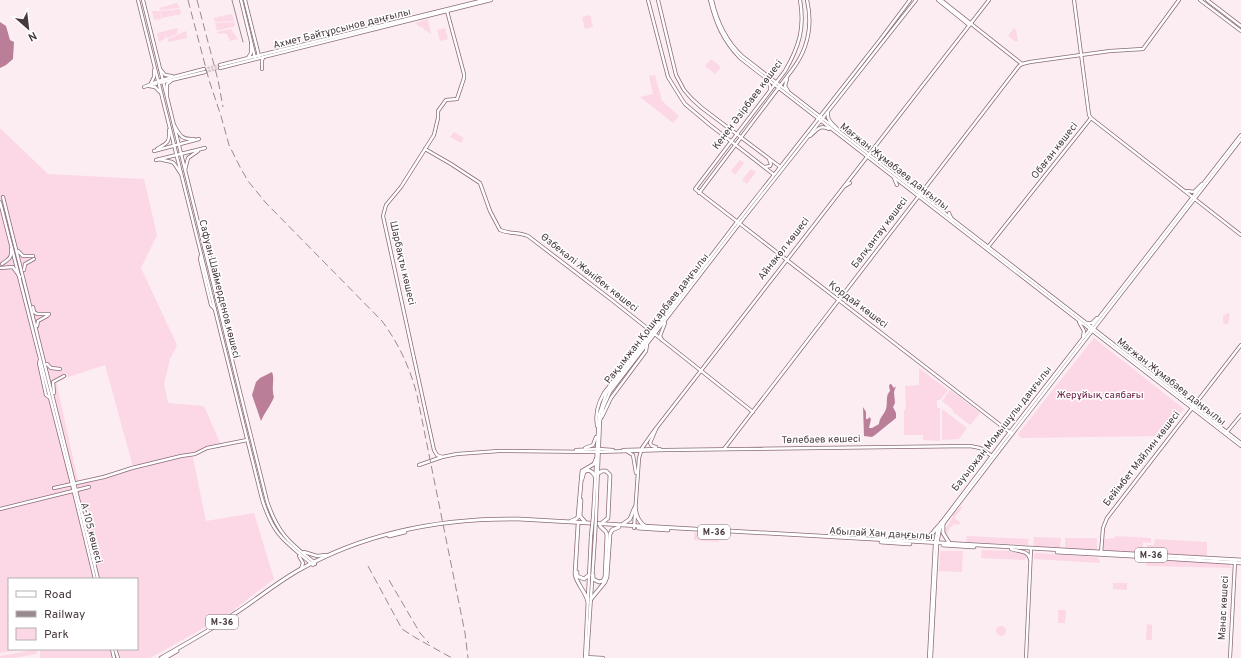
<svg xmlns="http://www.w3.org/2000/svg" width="1241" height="658" font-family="Overpass,sans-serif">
<rect width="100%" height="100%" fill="#fcedf3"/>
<g fill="#fcd7e5" fill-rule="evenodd">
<polygon points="177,3 180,8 160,10 159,8"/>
<polygon points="180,9 181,14 162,18 160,11 170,10 173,13 171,10"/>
<polygon points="152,11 160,11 161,19 154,20"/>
<polygon points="232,14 234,21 215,22 214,18 222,16 225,19 223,16"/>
<polygon points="590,15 593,27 585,29 582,17"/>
<polygon points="428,19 428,20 431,34 423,29 423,27 418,27 419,26 415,23"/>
<polygon points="234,22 235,26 217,31 215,23"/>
<polygon points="178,28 177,34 167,38 165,31"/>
<polygon points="445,28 448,39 440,41 437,30"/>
<polygon points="1014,28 1016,30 1018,41 1016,42 1008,36"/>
<polygon points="231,29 238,39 230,41 227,34 223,33 218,34 217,32"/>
<polygon points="165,31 166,38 159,42 157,33"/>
<polygon points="186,31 187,38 168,42 168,39"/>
<polygon points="711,59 721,67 715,74 705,66"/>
<polygon points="655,75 662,101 679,116 673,123 640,97 653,94 649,76"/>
<path d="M0,128L48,174L144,179L157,235L141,268L177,345L170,359L164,384L168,403L204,406L221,445L192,453L206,521L254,513L274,579L227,615L150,658H40V649H137V579H9V649H25L0,653ZM105,365L133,467L78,481L56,381Z"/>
<polygon points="454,132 464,138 461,143 450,137"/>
<polygon points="740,160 744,163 735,175 731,171"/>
<polygon points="751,169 756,172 747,184 742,180"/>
<polygon points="1228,313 1230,314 1228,324 1229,325 1223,323 1223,316"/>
<polygon points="1094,338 1184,409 1163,436 1021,438 1018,434"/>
<polygon points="919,368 948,390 940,400 937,400 937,408 940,408 940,441 923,440 923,435 904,435 904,411 906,408 905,386 919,385"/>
<polygon points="950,390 980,413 970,425 953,412 953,410 942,401"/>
<polygon points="942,409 967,428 959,439 942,440"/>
<path d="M961,506L962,508L954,518L961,523L958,525L954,524L951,527H950L947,536L944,531C947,525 953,520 953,514Z"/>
<polygon points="694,533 718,534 719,542 694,540"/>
<polygon points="967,536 1029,539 1028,545 966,542"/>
<polygon points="1115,536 1151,538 1151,543 1143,542 1143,553 1103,551 1104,539 1115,538"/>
<polygon points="1034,537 1061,538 1060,548 1033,547"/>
<polygon points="1065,538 1097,538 1097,550 1065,549"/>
<polygon points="1155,539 1207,542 1207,556 1146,553 1147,545 1154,545"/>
<polygon points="982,550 1011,551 1025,554 1027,558 1024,560 981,558"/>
<polygon points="940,551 963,551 962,572 939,571"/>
<polygon points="1036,553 1097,557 1099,559 1100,563 1034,559 1034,554"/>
<polygon points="1148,559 1229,564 1232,568 1146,566 1147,560"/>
<polygon points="1113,583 1127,583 1127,590 1113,589"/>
<polygon points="1058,610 1066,610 1065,623 1058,623"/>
<polygon points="1147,624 1152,625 1152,640 1146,640"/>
<circle cx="1001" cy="631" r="5"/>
<polygon points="38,649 36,654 14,658 0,658 0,656"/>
</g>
<g fill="#bb7e98">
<polygon points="0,22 6,26 10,40 14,42 13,59 6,65 0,68"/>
<path d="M272,372C275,379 271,387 274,397C271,405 265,412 261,421L252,395L256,382L260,378Z"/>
<path d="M890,384H891L894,388L896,386L894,392L895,403L893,407L896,413V418L875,435L872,437L864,436L863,407L866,412V419H868L869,417L871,419L869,428H872L879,424C879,418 884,415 886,409C888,403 885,396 890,391L889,386Z"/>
</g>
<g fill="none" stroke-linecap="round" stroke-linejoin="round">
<g stroke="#d8c9cf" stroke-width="2.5" stroke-dasharray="2.5 1" stroke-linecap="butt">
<polyline points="204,69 220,65"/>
<polyline points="205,72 220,68"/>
</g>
<g stroke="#896a77" stroke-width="4">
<g id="secondary">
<path d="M138,0L262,499C274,537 285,541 313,565"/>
<path d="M143,0L267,501C277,532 289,543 314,562L315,564"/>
<polyline points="241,0 255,58"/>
<polyline points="245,0 259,56"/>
<polyline points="648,0 668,77 681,98 685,104 710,125 773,174"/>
<polyline points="658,0 676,75 684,90 692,99 702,108 779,166"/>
<path d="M710,0C716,24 723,40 740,58L1241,446"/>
<path d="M712,0C717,22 726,41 742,56L1241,443"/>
<path d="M800,0C805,28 799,47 785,71L695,189L1012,434"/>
<polyline points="938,0 969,25"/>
<polyline points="941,0 1022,64"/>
<polyline points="1074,0 1089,115 1091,118 1241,235"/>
<polyline points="1200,0 1241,31"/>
<polyline points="1207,0 1241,26"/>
<polyline points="248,58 251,53 251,44"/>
<polyline points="220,65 484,0"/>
<polyline points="220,68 491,0"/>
<polyline points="160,69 165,75 172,76"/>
<polyline points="262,69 262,60 263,58"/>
<polyline points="787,79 785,86 788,91"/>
<polyline points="767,80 770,86 770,90"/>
<polyline points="158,81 204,69"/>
<polyline points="151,83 154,77 154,70"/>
<polyline points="159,83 205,72"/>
<polyline points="150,85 156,84"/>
<polyline points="149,86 155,87 160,92"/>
<polyline points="144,87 156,82"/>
<polyline points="167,96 167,84 171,81"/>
<path d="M828,113C826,121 835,125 839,131"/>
<path d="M174,125C180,135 181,140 194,139"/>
<path d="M810,136C817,130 820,124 829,129"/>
<path d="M157,149C167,143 170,143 169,130"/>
<path d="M425,149L451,164L480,183L490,211L500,230C509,234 519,232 528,236L613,301L753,412"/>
<polyline points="154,151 199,139"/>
<path d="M159,159C176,164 170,157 181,174"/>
<polyline points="156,160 205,148"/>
<polyline points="765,167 770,166 771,164 769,159"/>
<polyline points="185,170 188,158 198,151"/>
<polyline points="894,178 897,185"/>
<polyline points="845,186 850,183"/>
<polyline points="1187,191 1194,192 1202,184"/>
<path d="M699,193L792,70C808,49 813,26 807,0"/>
<polyline points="3,197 98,579"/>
<polyline points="0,202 72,484 54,488"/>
<polyline points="949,213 952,220"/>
<polyline points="988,247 1091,118"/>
<path d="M204,248C211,254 219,282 219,291C219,293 217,296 216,297"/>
<polyline points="18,251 23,256 33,256"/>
<polyline points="201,255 200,259 211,305 215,309"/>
<path d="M2,264C9,259 12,258 11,249"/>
<polyline points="0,268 13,267 20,277"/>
<polyline points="24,270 25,264 34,259"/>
<polyline points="33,307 34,312 37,314 49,314 47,316 38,321 37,326"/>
<polyline points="1079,322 1084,331 1083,337"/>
<polyline points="1086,323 1092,323 1097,318"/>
<polyline points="649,330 653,328 660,322"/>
<polyline points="662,340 660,336 665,323"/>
<polyline points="40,360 39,363 46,395 50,398"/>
<polyline points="47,364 51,368 60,369"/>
<polyline points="54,393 53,382 64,376"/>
<polyline points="602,417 611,398 646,351 647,345"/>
<path d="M597,426C595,414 598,403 604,393L644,341L648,338"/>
<polyline points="1226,433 1241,415"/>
<polyline points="656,447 652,446 650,443 656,429"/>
<polyline points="585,448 593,445 596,437"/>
<polyline points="724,449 1019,66 1022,64 1030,62 1110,51 1143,49 1179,0"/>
<polyline points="576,450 599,449 613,450"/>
<polyline points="623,450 660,449"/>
<polyline points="628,452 633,455 636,473"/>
<polyline points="442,457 437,455 434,450 383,216 386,205 401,187 434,135 438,118 438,111 446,100 457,99 464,78 464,74 447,11"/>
<polyline points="419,465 442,457 457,454 499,451 596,452 665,450 970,446 980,448 992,456"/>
<polyline points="0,509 89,487"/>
<polyline points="593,517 599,415 606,394 737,222 880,40 910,0"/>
<polyline points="596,517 600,421 603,408 610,392 739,224 916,0"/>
<polyline points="941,523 1010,432 1241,135"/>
<polyline points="634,528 639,458 642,448 654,431 989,0"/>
<path d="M1011,549C1019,552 1028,550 1030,559"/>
<polyline points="304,552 317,556 326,555"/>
<polyline points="1101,553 1103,528 1107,518 1241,345"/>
<polyline points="299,556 303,563 301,569"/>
<polyline points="95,579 72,484 104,477 132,468 181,456 195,454 207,448 247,440"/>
<polyline points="112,649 114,658"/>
<polyline points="115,649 118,658"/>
<polyline points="585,657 603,658"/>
<polyline points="585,658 591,536"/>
<polyline points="587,658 595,536"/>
<polyline points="929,658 935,543 938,527"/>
<polyline points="931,658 937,545 940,528 1012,434 1241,139"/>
<polyline points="1026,658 1031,549"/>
<polyline points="1230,658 1235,562"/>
</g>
</g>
<g stroke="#896a77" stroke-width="4.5">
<g id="primary">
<polyline points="599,473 602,471 606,471 610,475 608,518 602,523"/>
<polyline points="582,479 584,472 588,470 592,472 595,476"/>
<polyline points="581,500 580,516 585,522"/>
<path d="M635,507C636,515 638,522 645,526"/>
<polyline points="571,521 576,519 578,517 582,471 594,464 596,459"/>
<polyline points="623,524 630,519 634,509"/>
<polyline points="943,524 943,533 950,544"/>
<path d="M578,525L575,574C577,585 585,590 588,602"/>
<polyline points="638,528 668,530"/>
<polyline points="389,536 405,532"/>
<polyline points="922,541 929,537 942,522"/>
<polyline points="881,542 910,544"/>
<polyline points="943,545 974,547"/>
<polyline points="1057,552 1149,557"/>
<polyline points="1159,558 1241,563"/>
<polyline points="577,572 577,576 584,579 589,575"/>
<polyline points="593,575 593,579 599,582 603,581 605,577 607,535 606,532 600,526"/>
<polyline points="591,599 605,582 607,577 610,534 612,530 619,527"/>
<path d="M161,658C185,644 211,630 234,614C256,600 276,583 299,570C368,531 442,518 519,519L1241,560"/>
<polyline points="165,658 177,651"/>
</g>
</g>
<use href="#secondary" stroke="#fff" stroke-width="2.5"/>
<use href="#primary" stroke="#fff" stroke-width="3"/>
<polyline stroke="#988a8f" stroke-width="1" points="232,0 243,42"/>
<g stroke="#988a8f" stroke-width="1" stroke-dasharray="8 4" stroke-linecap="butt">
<path d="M188,0L209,80L221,116L229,145L240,167L248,181L266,203L382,321C399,344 410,368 417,395L465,633L468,658"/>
<polyline points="197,0 218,80 223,107"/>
<polyline points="368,566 402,629 416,638 452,658"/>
<polyline points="389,580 420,633 429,643"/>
</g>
<g stroke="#896a77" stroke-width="4" stroke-linecap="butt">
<g id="secondary-bridge">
<polyline points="591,536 593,517"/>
<polyline points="595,536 596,517"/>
</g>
</g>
<use href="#secondary-bridge" stroke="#fff" stroke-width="2.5"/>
</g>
<g text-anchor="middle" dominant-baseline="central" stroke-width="3" stroke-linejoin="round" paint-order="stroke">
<g fill="#fff" stroke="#7e7478" stroke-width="1">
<rect x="698" y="525" width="32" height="14" rx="3"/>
<rect x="1135" y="548" width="32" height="14" rx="3"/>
<rect x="206" y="615" width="32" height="14" rx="3"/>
</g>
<g font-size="9" font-weight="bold" fill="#47393e">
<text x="714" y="532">M-36</text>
<text x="1151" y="555">M-36</text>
<text x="222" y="622">M-36</text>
</g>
<g font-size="10" fill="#47393e" stroke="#fff">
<text transform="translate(342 29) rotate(-14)">Ахмет Байтұрсынов даңғылы</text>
<text transform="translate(748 105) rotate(-53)">Кенен Әзірбаев көшесі</text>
<text transform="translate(1055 151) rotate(-52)">Обаған көшесі</text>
<text transform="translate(894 167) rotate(38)">Мағжан Жұмабаев даңғылы</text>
<text transform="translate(880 233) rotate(-53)">Балқантау көшесі</text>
<text transform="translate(784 249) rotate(-52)">Айнакөл көшесі</text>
<text transform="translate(402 263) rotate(77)">Шарбақты көшесі</text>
<text transform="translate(589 273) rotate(38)">Өзбекәлі Жәнібек көшесі</text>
<text transform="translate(219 289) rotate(76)">Сафуан Шаймерденов көшесі</text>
<text transform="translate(858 305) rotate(37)">Қордай көшесі</text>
<text transform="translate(657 319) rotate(-52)">Рақымжан Қошқарбаев даңғылы</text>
<text transform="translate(1171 382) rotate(38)">Мағжан Жұмабаев даңғылы</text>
<text transform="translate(1002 429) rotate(-52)">Бауыржан Момышұлы даңғылы</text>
<text transform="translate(821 440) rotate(-1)">Төлебаев көшесі</text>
<text transform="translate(1142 459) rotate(-52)">Бейімбет Майлин көшесі</text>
<text transform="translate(91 533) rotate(76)">А-105 көшесі</text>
<text transform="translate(881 534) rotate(3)">Абылай Хан даңғылы</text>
<text transform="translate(1224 608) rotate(-87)">Манас көшесі</text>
</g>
<g font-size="10" fill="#692046" stroke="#fff">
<text x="1100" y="395">Жерұйық саябағы</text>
</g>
</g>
<rect x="8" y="578" width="130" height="72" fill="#ffffff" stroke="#b5b0b2"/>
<rect x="16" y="591" width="20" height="6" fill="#ffffff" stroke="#b5b0b2"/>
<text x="44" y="598" font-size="12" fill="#47393e">Road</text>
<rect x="16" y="611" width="20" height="6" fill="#988a8f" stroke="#b5b0b2"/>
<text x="44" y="618" font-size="12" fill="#47393e">Railway</text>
<rect x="16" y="628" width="20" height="12" fill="#fcd7e5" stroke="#b5b0b2"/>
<text x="44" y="638" font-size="12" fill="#47393e">Park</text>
<g transform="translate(28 28) rotate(152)" stroke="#ffffff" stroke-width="3" paint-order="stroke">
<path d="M0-3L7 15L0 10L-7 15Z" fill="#47393e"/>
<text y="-6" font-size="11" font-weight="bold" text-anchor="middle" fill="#47393e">N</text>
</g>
</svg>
